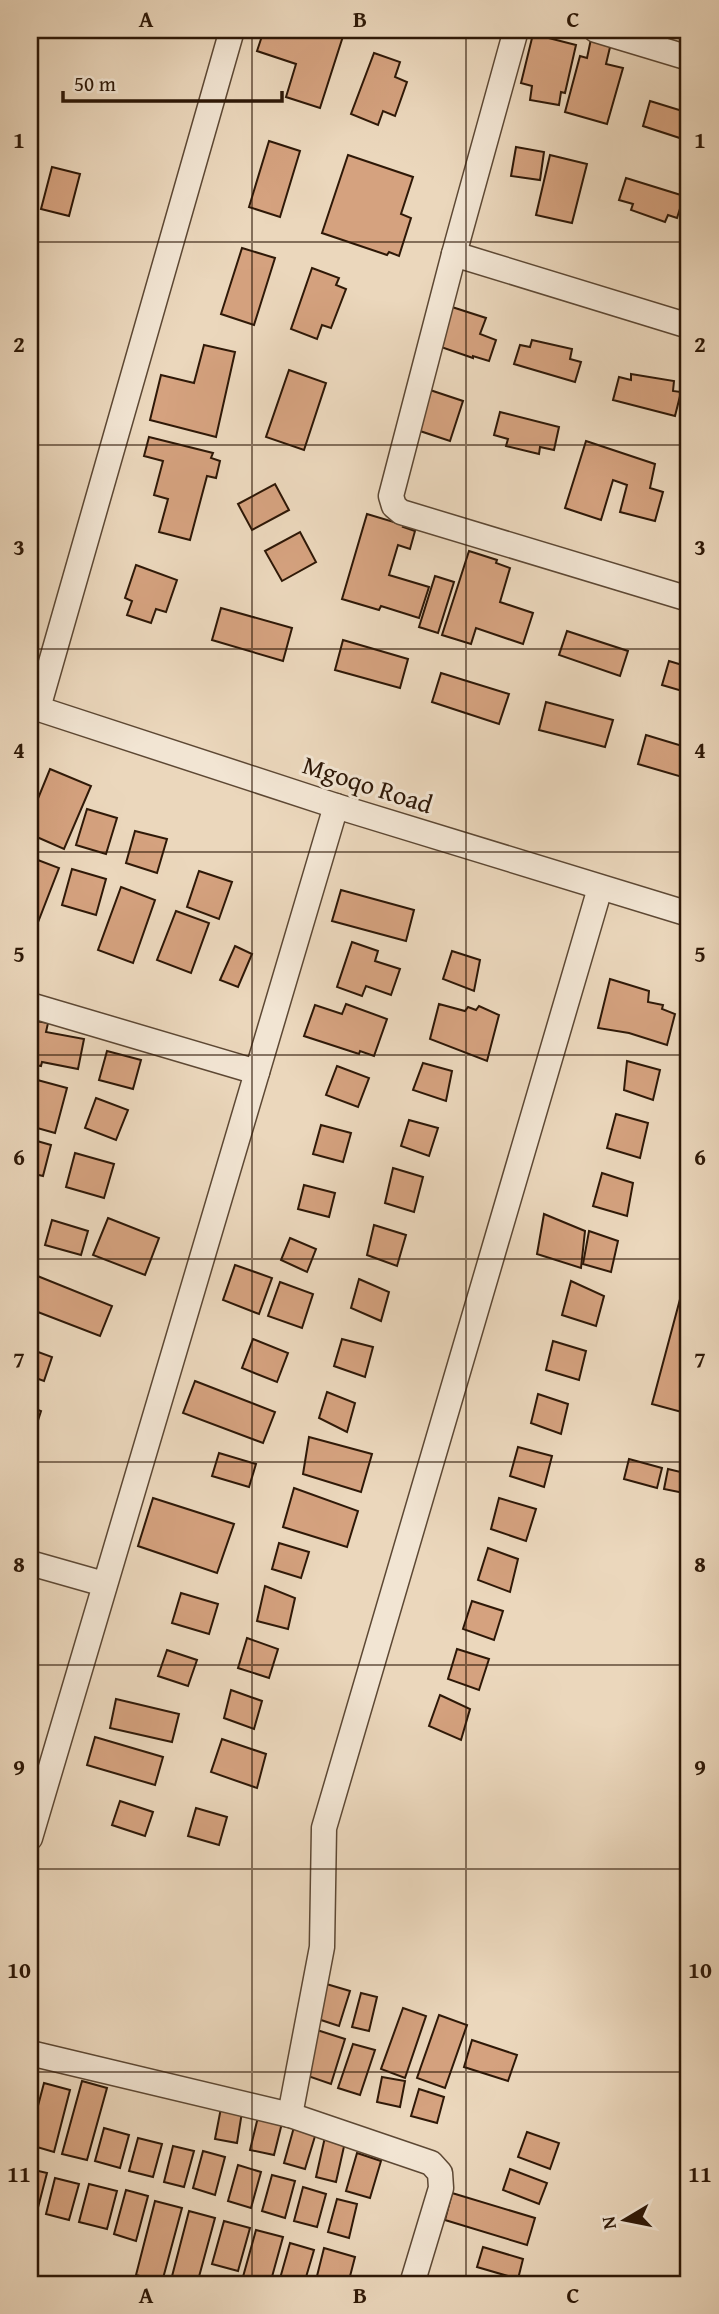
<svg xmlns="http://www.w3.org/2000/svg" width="719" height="2314" font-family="'Gentium Book Plus',serif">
<rect width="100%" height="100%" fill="#ebd7bc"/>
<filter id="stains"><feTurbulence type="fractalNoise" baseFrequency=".00286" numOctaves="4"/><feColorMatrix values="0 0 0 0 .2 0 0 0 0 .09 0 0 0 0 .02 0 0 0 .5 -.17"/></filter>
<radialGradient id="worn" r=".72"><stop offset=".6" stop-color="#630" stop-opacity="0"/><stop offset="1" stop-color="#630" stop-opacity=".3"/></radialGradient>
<g fill="#d5a27f" stroke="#2e1807" stroke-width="2">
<polygon points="264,30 345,30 320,108 286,97 296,64 257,51"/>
<polygon points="533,34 576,45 565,93 561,92 559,105 530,100 532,86 521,83"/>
<polygon points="591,39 611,43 606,64 623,68 607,124 565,112 580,56 587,58"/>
<polygon points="374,53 400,62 395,77 407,82 395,116 383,111 378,125 351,114"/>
<polygon points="650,101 689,113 689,141 643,126"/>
<polygon points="269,141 300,151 280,217 249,207"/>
<polygon points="516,147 544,152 540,180 511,176"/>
<polygon points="348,155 413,177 401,214 411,218 399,256 389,252 387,255 322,233"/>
<polygon points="550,155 587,164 572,223 536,215"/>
<polygon points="52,167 80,174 69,216 41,209"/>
<polygon points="626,178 684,196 677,218 668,215 665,222 631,210 633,204 619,200"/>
<polygon points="242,248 275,258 254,325 221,314"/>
<polygon points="312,268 339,278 336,285 346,289 331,328 322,325 317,339 291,329"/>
<polygon points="452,307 486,318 480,334 496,340 489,361 473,356 473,358 438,346"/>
<polygon points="532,340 572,349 570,359 581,362 575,382 514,364 520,345 530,347"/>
<polygon points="204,345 235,352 216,437 150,420 161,375 194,383"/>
<polygon points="289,370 326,383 304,450 266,437"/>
<polygon points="631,374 674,381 673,391 681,392 675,416 613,400 619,377 631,380"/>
<polygon points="430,390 463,401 450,441 417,430"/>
<polygon points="500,412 559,427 554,450 540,447 539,454 506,446 508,439 494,435"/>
<polygon points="149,437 213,453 211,458 220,461 216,478 207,476 190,540 159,532 168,499 154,495 163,461 144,456"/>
<polygon points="586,441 655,464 650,488 663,492 655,521 620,512 627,485 613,480 601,520 565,508"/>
<polygon points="275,484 289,510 252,530 238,504"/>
<polygon points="367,514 404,525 403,527 415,531 410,549 398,545 389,575 429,587 419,618 381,606 379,610 342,599"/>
<polygon points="300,532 316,562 282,581 265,551"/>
<polygon points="469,551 497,560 496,563 510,568 500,602 533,613 523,644 476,628 471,644 442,635"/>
<polygon points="136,565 177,580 166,612 156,609 151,623 127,615 132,601 125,598"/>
<polygon points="435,576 454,582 438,633 419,627"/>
<polygon points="221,608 292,628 283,661 212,640"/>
<polygon points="567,631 628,651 620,676 559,655"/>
<polygon points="343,640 408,659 400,688 335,670"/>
<polygon points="669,661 689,667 689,693 662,685"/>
<polygon points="441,673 509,694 499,724 432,702"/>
<polygon points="546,702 613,720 605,747 539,730"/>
<polygon points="646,735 689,748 689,779 638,764"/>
<polygon points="50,769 91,786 64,849 30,834 30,818"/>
<polygon points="87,809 117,818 106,854 76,845"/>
<polygon points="135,831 167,839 157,873 126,863"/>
<polygon points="30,857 59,868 35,930 30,928"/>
<polygon points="72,869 106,879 96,915 62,905"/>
<polygon points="199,871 232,882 219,919 187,907"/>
<polygon points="121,887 155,900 133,963 98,950"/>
<polygon points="341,890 414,910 406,941 332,921"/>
<polygon points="176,911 209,923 191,973 157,960"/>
<polygon points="352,942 378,951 375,961 400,969 391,995 366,986 362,996 337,987"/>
<polygon points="235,946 252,954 238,987 220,980"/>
<polygon points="452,951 480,960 474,991 443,979"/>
<polygon points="610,979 649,991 648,1002 663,1005 662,1009 675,1014 667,1045 629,1033 598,1028"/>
<polygon points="346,1004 387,1019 374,1056 360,1051 359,1054 304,1036 315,1005 342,1014"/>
<polygon points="439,1004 465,1011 468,1007 476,1010 479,1006 499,1015 487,1061 430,1039"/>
<polygon points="30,1020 48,1023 46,1032 84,1039 78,1069 42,1062 41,1066 30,1064"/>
<polygon points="107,1051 141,1060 133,1089 99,1080"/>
<polygon points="627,1061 660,1070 653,1100 624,1090"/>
<polygon points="423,1063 452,1071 446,1101 413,1090"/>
<polygon points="337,1066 369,1078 358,1107 326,1095"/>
<polygon points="30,1078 67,1088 55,1133 30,1126"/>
<polygon points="96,1098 128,1110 116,1140 85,1128"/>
<polygon points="616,1114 648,1123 640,1158 607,1148"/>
<polygon points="409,1120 438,1128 429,1156 401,1146"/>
<polygon points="321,1125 351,1133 343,1162 313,1154"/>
<polygon points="30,1139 51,1145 43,1176 30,1173"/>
<polygon points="75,1153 114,1164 104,1198 66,1187"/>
<polygon points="393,1168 423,1177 414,1212 385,1203"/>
<polygon points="602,1173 633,1183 627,1216 593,1206"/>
<polygon points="304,1185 335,1193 329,1217 298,1209"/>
<polygon points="544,1214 585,1231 581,1268 537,1254"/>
<polygon points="108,1218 159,1238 145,1275 93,1255"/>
<polygon points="52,1220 88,1231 81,1255 45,1245"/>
<polygon points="374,1225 406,1235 397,1266 367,1255"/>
<polygon points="589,1231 618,1241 611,1272 583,1264"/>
<polygon points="290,1238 316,1249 307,1272 281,1260"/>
<polygon points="235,1265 272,1278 259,1314 223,1300"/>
<polygon points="687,1273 689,1273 689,1414 652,1404"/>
<polygon points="35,1275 112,1306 100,1336 30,1309 30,1288"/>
<polygon points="359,1279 389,1292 381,1321 351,1308"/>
<polygon points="571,1281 604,1296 596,1326 562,1315"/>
<polygon points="280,1282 313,1294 302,1328 268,1316"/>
<polygon points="253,1339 288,1353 277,1382 242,1368"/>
<polygon points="342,1339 373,1347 365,1377 334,1366"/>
<polygon points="553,1341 586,1351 579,1380 546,1370"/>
<polygon points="30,1349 52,1357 44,1381 30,1376"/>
<polygon points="195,1381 275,1412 263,1443 183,1413"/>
<polygon points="327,1392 355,1403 347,1432 319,1418"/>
<polygon points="538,1394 568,1404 561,1434 531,1423"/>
<polygon points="30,1407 41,1411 32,1439 30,1439"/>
<polygon points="309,1437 372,1454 361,1492 303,1474"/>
<polygon points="518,1447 552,1456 544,1487 510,1476"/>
<polygon points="219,1453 256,1464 249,1487 212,1476"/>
<polygon points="629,1459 662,1468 657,1488 624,1479"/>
<polygon points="668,1469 689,1474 689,1494 664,1489"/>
<polygon points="294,1488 358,1511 347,1547 283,1527"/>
<polygon points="153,1498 234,1524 217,1573 138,1546"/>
<polygon points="499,1498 536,1509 526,1541 491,1529"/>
<polygon points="279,1543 309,1552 301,1578 272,1569"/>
<polygon points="488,1548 518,1559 510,1592 478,1580"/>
<polygon points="265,1586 295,1598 288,1629 257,1621"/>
<polygon points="181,1593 218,1604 209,1634 172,1623"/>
<polygon points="472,1601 503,1611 494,1640 463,1629"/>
<polygon points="247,1638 278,1649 269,1678 238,1668"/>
<polygon points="457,1649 489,1659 479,1690 448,1679"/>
<polygon points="167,1650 197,1660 188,1686 158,1676"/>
<polygon points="231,1690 262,1701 254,1729 224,1718"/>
<polygon points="30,1693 36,1695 30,1715"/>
<polygon points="440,1695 470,1709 461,1740 429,1726"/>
<polygon points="116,1699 179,1714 172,1742 110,1728"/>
<polygon points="95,1737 163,1757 155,1785 87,1765"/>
<polygon points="222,1739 266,1754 257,1788 211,1772"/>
<polygon points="120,1801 153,1812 145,1836 112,1825"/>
<polygon points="196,1808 227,1817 219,1845 188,1836"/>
<polygon points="323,1983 350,1991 339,2026 312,2017"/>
<polygon points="361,1993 377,1997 369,2031 352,2027"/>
<polygon points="403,2008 426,2016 405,2078 381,2069"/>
<polygon points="439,2015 467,2025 445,2088 417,2078"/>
<polygon points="317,2030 345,2039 331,2084 302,2074"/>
<polygon points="472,2040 517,2055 508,2081 464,2067"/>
<polygon points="353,2044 375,2050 360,2095 338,2088"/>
<polygon points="382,2077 405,2081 400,2107 377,2102"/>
<polygon points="82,2081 107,2088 87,2160 62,2154"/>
<polygon points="44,2083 70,2090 54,2152 30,2145 30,2136"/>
<polygon points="419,2089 444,2097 437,2123 411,2116"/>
<polygon points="221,2108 242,2112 237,2143 215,2139"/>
<polygon points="258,2117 282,2123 274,2155 250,2150"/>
<polygon points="294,2127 316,2133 305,2169 284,2163"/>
<polygon points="104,2128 129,2135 120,2168 95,2161"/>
<polygon points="527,2132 559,2143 550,2169 518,2157"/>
<polygon points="325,2137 345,2142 336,2182 316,2177"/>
<polygon points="138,2138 162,2144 153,2177 129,2171"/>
<polygon points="173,2146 194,2151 184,2187 164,2182"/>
<polygon points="203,2151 225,2157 215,2195 193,2188"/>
<polygon points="357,2153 381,2161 370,2198 346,2191"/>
<polygon points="238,2165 261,2172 251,2208 228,2201"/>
<polygon points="30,2169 47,2173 30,2238"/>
<polygon points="510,2169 547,2183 539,2204 503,2190"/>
<polygon points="272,2175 295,2181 285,2218 262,2211"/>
<polygon points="55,2178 79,2184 69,2220 46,2214"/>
<polygon points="89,2184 117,2191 107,2229 79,2222"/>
<polygon points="303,2187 326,2194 317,2227 294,2221"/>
<polygon points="126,2190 148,2196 136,2241 114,2234"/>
<polygon points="452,2193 535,2218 527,2245 445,2220"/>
<polygon points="337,2199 357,2204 349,2238 328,2232"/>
<polygon points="155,2201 182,2208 162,2282 136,2275"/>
<polygon points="189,2211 215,2218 197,2284 170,2284"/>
<polygon points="224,2221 250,2228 238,2271 212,2264"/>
<polygon points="256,2230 283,2237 270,2284 241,2284"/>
<polygon points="290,2243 314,2250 304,2284 279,2282"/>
<polygon points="483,2247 523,2259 518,2279 477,2267"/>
<polygon points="324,2248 355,2257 348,2284 315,2284"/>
</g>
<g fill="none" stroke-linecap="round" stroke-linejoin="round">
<g stroke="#5d4834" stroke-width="27">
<g id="minor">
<polyline points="516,30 454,254 391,496 394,506 401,512 689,599"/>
<polyline points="596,30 689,58"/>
<polyline points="454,254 689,326"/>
<polyline points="30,706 336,806 689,914"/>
<polyline points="38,708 232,30"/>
<polyline points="30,1005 257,1072"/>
<polyline points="30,1563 104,1584"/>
<polyline points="30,1838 336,806"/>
<polyline points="30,2053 290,2115 431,2163 440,2173 441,2188 412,2284"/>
<polyline points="290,2115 322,1947 324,1828 600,888"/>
</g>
</g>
<use href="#minor" stroke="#f2e5d3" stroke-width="24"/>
</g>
<path fill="none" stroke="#2e1807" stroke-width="2" stroke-opacity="0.55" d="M252,30V2284M466,30V2284M30,242H689M30,445H689M30,649H689M30,852H689M30,1055H689M30,1259H689M30,1462H689M30,1665H689M30,1869H689M30,2072H689"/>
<g text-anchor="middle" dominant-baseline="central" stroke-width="6" stroke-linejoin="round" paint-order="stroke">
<g font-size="26" fill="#2e1807" stroke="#f2e5d3">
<text transform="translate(368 784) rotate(18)">Mgoqo Road</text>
</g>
</g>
<rect width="719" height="2314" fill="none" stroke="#ebd7bc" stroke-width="77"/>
<g transform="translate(625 2220) rotate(260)" stroke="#f2e5d3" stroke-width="5" paint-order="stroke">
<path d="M0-5L12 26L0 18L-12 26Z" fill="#2e1807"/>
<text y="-10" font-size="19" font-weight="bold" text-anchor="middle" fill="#2e1807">N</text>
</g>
<path d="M63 91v10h219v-10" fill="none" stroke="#2e1807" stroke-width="3.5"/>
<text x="74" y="91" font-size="21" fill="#2e1807" stroke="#f2e5d3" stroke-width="5" paint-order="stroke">50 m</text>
<rect x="38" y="38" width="642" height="2238" fill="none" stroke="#2e1807" stroke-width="2.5"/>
<g font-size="23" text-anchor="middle" font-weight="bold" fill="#2e1807">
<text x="146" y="27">A</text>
<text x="360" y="27">B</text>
<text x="573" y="27">C</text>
<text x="19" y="148">1</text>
<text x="700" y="148">1</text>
<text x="19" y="352">2</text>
<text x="700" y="352">2</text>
<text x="19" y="555">3</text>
<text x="700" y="555">3</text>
<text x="19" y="758">4</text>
<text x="700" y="758">4</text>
<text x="19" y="962">5</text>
<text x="700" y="962">5</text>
<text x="19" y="1165">6</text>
<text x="700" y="1165">6</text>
<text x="19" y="1368">7</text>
<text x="700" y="1368">7</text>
<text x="19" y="1572">8</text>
<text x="700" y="1572">8</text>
<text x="19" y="1775">9</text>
<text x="700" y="1775">9</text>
<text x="19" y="1978">10</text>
<text x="700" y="1978">10</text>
<text x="19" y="2182">11</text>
<text x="700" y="2182">11</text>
<text x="146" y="2303">A</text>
<text x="360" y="2303">B</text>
<text x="573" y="2303">C</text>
</g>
<rect width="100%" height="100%" filter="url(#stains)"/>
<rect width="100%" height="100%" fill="url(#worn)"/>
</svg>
